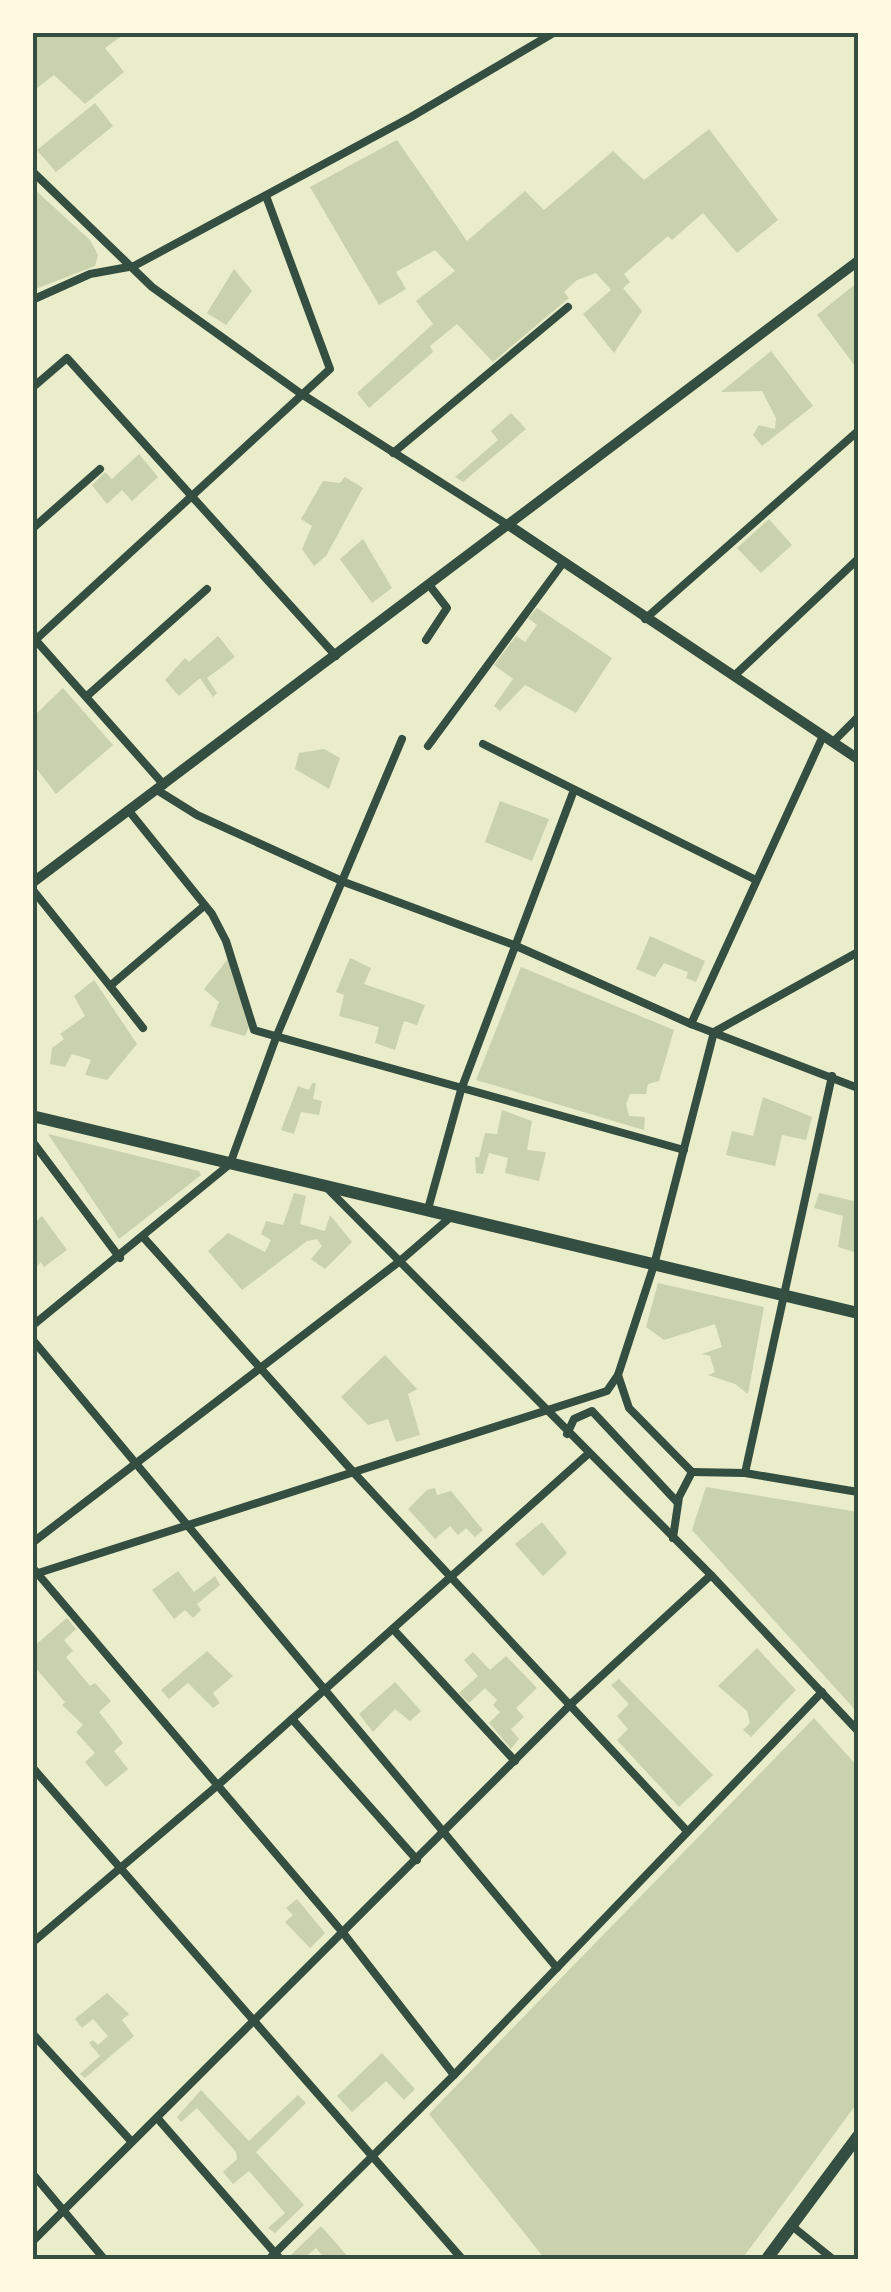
<svg xmlns="http://www.w3.org/2000/svg" width="891" height="2292" font-family="Quicksand,sans-serif">
<rect width="100%" height="100%" fill="#e9edc9"/>
<g fill="#cad2ad">
<polygon points="33,32 126,33 105,48 124,72 85,104 54,75 33,91"/>
<polygon points="95,103 113,126 56,172 37,150"/>
<polygon points="709,129 778,220 737,253 703,213 672,240 668,236 624,274 630,282 623,288 642,311 614,353 583,314 611,290 596,273 577,280 564,292 569,298 493,362 457,324 430,346 433,352 369,408 357,393 433,324 416,301 455,271 435,250 396,272 406,289 379,305 310,187 397,140 467,241 525,191 544,210 613,151 644,180"/>
<polygon points="33,188 90,240 98,255 95,266 33,290"/>
<polygon points="234,269 252,291 226,325 207,313"/>
<polygon points="858,282 858,370 817,315"/>
<polygon points="771,351 813,406 762,446 753,435 759,425 775,429 776,418 762,391 721,392"/>
<polygon points="511,413 526,429 463,482 455,477 498,440 491,431"/>
<polygon points="139,454 158,477 132,501 122,490 107,504 92,485 105,472 112,479"/>
<polygon points="345,477 363,488 326,556 314,566 302,549 312,526 301,519 323,481 340,483"/>
<polygon points="769,519 792,545 761,573 737,548"/>
<polygon points="363,539 392,588 372,603 340,559"/>
<polygon points="537,608 612,658 576,713 525,685 500,711 494,706 513,679 494,665 516,636 525,642 537,625 528,618"/>
<polygon points="218,636 235,657 207,678 217,693 213,697 200,678 179,696 165,680 185,658 189,662"/>
<polygon points="63,688 113,745 56,794 33,764 33,717"/>
<polygon points="324,749 340,758 329,789 295,769 299,753"/>
<polygon points="500,801 549,819 532,861 485,842"/>
<polygon points="650,936 705,961 696,982 686,978 688,972 664,963 655,977 636,969"/>
<polygon points="350,958 371,968 364,984 425,1005 417,1025 404,1021 395,1050 375,1043 379,1027 339,1016 344,995 336,992"/>
<polygon points="228,959 249,1026 245,1036 210,1026 219,1002 204,989"/>
<polygon points="521,967 674,1030 659,1081 648,1084 646,1094 630,1094 626,1104 629,1116 645,1117 644,1130 476,1080"/>
<polygon points="94,980 137,1044 107,1080 85,1075 91,1060 72,1054 65,1067 50,1064 52,1048 64,1039 60,1034 85,1016 74,996"/>
<polygon points="312,1083 316,1083 313,1099 322,1101 319,1115 301,1112 294,1134 281,1130 298,1086 309,1090"/>
<polygon points="763,1097 812,1117 806,1140 782,1135 775,1166 726,1155 732,1131 753,1136"/>
<polygon points="502,1110 532,1121 527,1150 546,1152 539,1181 505,1173 508,1158 489,1153 483,1174 476,1173 475,1157 479,1157 485,1133 497,1134"/>
<polygon points="48,1134 199,1171 201,1175 119,1239"/>
<polygon points="294,1193 306,1196 300,1224 325,1231 330,1215 352,1242 325,1269 311,1259 322,1246 317,1239 307,1241 242,1290 208,1251 228,1233 265,1252 271,1240 261,1234 266,1221 283,1225"/>
<polygon points="819,1193 858,1202 858,1253 838,1247 843,1216 814,1208"/>
<polygon points="42,1216 67,1250 44,1267 41,1262 36,1267 33,1224"/>
<polygon points="658,1283 764,1307 748,1394 735,1384 708,1375 715,1372 710,1356 702,1354 722,1347 715,1324 664,1340 646,1327"/>
<polygon points="385,1355 417,1389 408,1394 420,1435 396,1442 388,1419 368,1425 341,1397"/>
<polygon points="706,1487 858,1512 858,1713 692,1530"/>
<polygon points="435,1488 437,1495 451,1491 483,1530 475,1537 466,1528 458,1535 450,1526 435,1539 408,1509 427,1490"/>
<polygon points="542,1522 567,1553 543,1576 515,1544"/>
<polygon points="178,1571 194,1592 215,1576 220,1585 197,1604 201,1610 193,1618 185,1610 174,1619 152,1590"/>
<polygon points="67,1618 76,1629 64,1640 73,1651 66,1657 90,1686 95,1683 111,1701 99,1712 123,1743 114,1751 128,1769 106,1787 85,1762 95,1753 76,1732 83,1725 62,1705 65,1702 33,1665 33,1647"/>
<polygon points="757,1648 796,1690 751,1737 743,1730 750,1723 747,1711 718,1686"/>
<polygon points="207,1651 233,1676 213,1693 220,1703 213,1708 188,1683 169,1699 161,1690"/>
<polygon points="473,1652 490,1670 506,1656 537,1688 516,1708 524,1717 511,1729 519,1739 511,1749 489,1723 500,1712 493,1705 497,1700 485,1688 469,1703 459,1693 478,1676 464,1660"/>
<polygon points="619,1679 713,1775 679,1807 617,1740 628,1729 617,1716 629,1704 611,1685"/>
<polygon points="395,1682 421,1711 410,1721 395,1709 373,1732 359,1714"/>
<polygon points="814,1718 858,1767 858,2102 742,2259 545,2259 429,2114"/>
<polygon points="297,1899 325,1933 310,1948 285,1922 293,1915 286,1908"/>
<polygon points="107,1993 129,2014 122,2020 134,2036 85,2078 80,2074 100,2056 89,2043 93,2040 98,2045 108,2036 93,2019 82,2028 75,2019"/>
<polygon points="382,2053 415,2089 404,2100 386,2081 352,2112 337,2096"/>
<polygon points="201,2090 249,2141 298,2095 306,2103 256,2152 304,2205 275,2233 268,2228 285,2213 249,2171 233,2184 223,2172 237,2159 236,2152 197,2108 181,2122 177,2117"/>
<polygon points="321,2226 350,2259 325,2259 316,2248 303,2259 290,2256"/>
</g>
<g fill="none" stroke-linecap="round" stroke-linejoin="round">
<g stroke="#344e41" stroke-width="8">
<polyline points="32,171 152,287 300,393 508,525"/>
<polyline points="32,300 90,274 134,266 411,117 555,32"/>
<polyline points="32,388 67,358 336,656"/>
<polyline points="393,453 568,307"/>
<polyline points="32,529 100,469"/>
<polyline points="645,619 858,431"/>
<polyline points="32,636 164,785"/>
<polyline points="426,640 447,608 430,586"/>
<polyline points="32,643 330,369 266,196"/>
<polyline points="734,676 858,559"/>
<polyline points="87,696 207,589"/>
<polyline points="833,742 858,717"/>
<polyline points="483,744 756,880"/>
<polyline points="428,746 563,563"/>
<polyline points="157,790 197,815 344,882 514,945 691,1024 858,1088"/>
<polyline points="129,811 212,914 226,941 254,1030 684,1150"/>
<polyline points="32,889 110,986 204,906"/>
<polyline points="110,986 143,1028"/>
<polyline points="691,1024 823,736"/>
<polyline points="32,1141 120,1258"/>
<polyline points="327,1188 711,1575 858,1731"/>
<polyline points="428,1209 461,1090 574,790"/>
<polyline points="144,1238 355,1474 687,1831"/>
<polyline points="32,1326 230,1164 277,1035 402,739"/>
<polyline points="32,1339 557,1968"/>
<polyline points="618,1375 629,1408 692,1472"/>
<polyline points="567,1434 574,1419 592,1411 678,1503"/>
<polyline points="692,1472 745,1473 858,1492"/>
<polyline points="745,1473 832,1076"/>
<polyline points="673,1538 679,1497 692,1472"/>
<polyline points="32,1543 400,1261 453,1215"/>
<polyline points="32,1567 344,1934 454,2075"/>
<polyline points="32,1575 607,1391 618,1375 654,1265 714,1032 858,952"/>
<polyline points="393,1629 515,1761"/>
<polyline points="292,1719 417,1860"/>
<polyline points="32,1767 463,2260"/>
<polyline points="32,1943 218,1785 588,1454"/>
<polyline points="32,2033 131,2141"/>
<polyline points="159,2120 281,2260"/>
<polyline points="32,2173 105,2260"/>
<polyline points="792,2226 834,2260"/>
<polyline points="32,2242 572,1703 711,1575"/>
<polyline points="268,2260 454,2075 822,1692"/>
</g>
<g stroke="#344e41" stroke-width="10">
<polyline points="510,526 858,759"/>
<polyline points="32,883 858,261"/>
</g>
<g stroke="#344e41" stroke-width="12">
<polyline points="32,1116 858,1313"/>
<polyline points="766,2260 858,2136"/>
</g>
</g>
<rect width="891" height="2292" fill="none" stroke="#fefae0" stroke-width="70"/>
<rect x="35" y="35" width="821" height="2222" fill="none" stroke="#344e41" stroke-width="4"/>
</svg>
